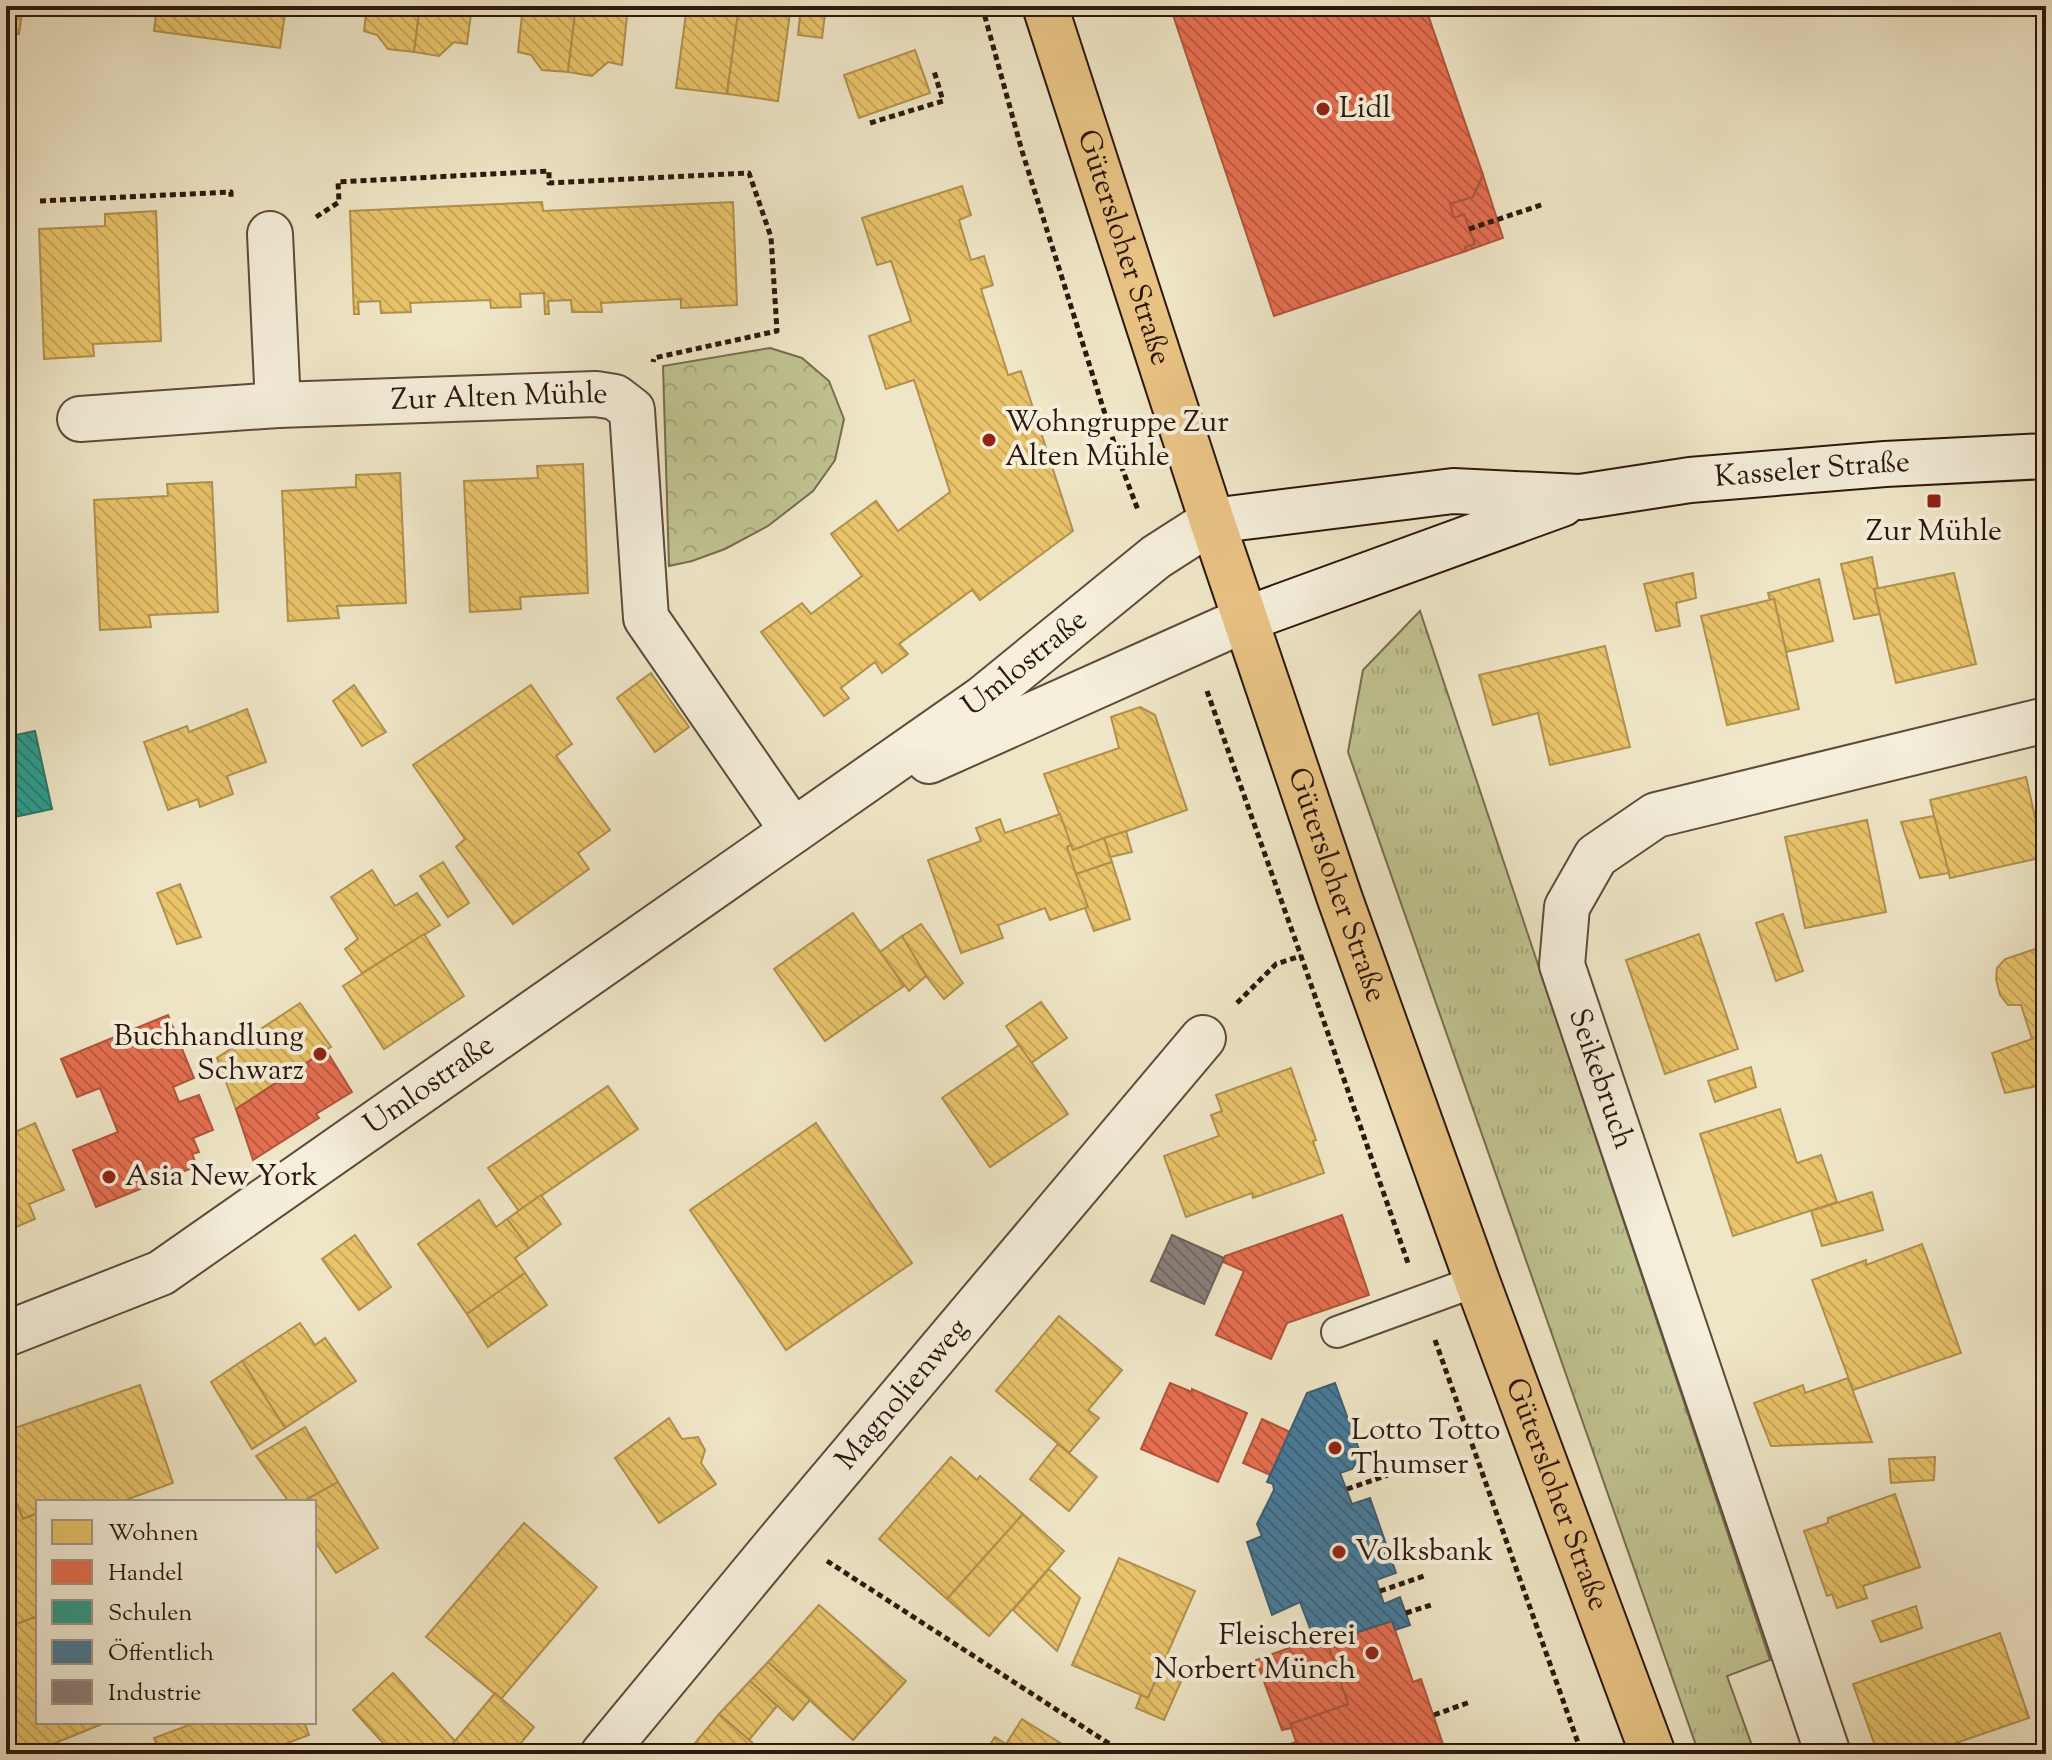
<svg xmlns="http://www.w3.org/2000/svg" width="2052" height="1760" font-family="'Sorts Mill Goudy',serif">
<defs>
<pattern id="grass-tufts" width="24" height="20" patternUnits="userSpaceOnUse" patternTransform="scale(2)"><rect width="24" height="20" fill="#c0c391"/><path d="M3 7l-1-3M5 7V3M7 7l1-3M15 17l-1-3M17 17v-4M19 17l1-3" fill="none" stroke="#a5a77c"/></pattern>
<pattern id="park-crowns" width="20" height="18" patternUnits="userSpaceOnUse" patternTransform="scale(2)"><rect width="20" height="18" fill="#c0c391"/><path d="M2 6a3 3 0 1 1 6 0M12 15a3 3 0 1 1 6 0" fill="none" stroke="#a5a77c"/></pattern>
<pattern id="homes-back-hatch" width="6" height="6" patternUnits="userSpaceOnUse" patternTransform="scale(2)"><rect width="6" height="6" fill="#e9c46a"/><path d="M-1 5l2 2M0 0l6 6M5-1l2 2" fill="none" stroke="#c8a85b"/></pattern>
<pattern id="shops-back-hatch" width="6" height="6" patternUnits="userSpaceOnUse" patternTransform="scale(2)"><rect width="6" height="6" fill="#e76f51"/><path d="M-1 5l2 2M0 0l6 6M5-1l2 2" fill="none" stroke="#bc5a42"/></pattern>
<pattern id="schools-back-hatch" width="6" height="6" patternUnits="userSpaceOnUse" patternTransform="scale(2)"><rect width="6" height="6" fill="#2a9d8f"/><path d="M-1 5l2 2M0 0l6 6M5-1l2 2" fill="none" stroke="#247f73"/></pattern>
<pattern id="public-back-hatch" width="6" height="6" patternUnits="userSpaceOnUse" patternTransform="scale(2)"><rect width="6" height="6" fill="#457b9d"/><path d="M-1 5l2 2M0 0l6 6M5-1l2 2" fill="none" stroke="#3a647e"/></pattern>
<pattern id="industry-back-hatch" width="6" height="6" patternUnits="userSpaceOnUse" patternTransform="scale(2)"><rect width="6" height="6" fill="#8a817c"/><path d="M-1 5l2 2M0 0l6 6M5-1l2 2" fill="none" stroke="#716964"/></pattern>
</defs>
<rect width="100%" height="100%" fill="#efe6c7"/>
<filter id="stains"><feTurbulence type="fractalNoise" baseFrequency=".0025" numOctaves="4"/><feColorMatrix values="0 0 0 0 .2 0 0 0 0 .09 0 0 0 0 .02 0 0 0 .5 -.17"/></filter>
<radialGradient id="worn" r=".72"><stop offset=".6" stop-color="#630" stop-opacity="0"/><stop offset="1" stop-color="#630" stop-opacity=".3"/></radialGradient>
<polygon fill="url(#grass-tufts)" stroke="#766d50" stroke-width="2" points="1420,611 1770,1660 1727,1676 1755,1754 1699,1754 1348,752 1363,670"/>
<polygon fill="url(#park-crowns)" stroke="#766d50" stroke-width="2" points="770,348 802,358 829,381 844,419 835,460 813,491 768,526 725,549 692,561 669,566 663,366"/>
<g fill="url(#homes-back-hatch)" stroke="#b1904e" stroke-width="2">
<polygon points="6,6 23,6 19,34 6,32"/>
<polygon points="157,6 286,6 280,48 154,31"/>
<polygon points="367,6 420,6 414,52 388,49 377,35 364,31"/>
<polygon points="420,6 472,6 467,44 454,42 439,56 414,52"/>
<polygon points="523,6 576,6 568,72 542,70 531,55 518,52"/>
<polygon points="576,6 628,6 622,65 608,62 592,76 568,72"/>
<polygon points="687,6 739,6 727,94 676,88"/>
<polygon points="739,6 791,6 778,101 727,94"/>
<polygon points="801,6 826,6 822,38 798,35"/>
<polygon points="915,50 930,93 859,118 844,75"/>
<polygon points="6,82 12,83 6,134"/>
<polygon points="962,186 971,215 959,220 971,260 984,256 993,285 981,289 1008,375 1021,371 1073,531 980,600 972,590 899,644 908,654 882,673 875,662 841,688 849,698 824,716 761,632 802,603 811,614 862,576 831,534 876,501 898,531 950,492 914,380 886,389 869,336 911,321 891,261 877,265 862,218"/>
<polygon points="542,202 543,211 733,202 737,305 681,308 681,299 601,303 602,312 572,312 571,300 548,301 549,314 545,314 544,293 520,294 521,307 491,308 490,300 410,303 411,312 381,313 380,301 358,302 359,314 354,314 350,211"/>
<polygon points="156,211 161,341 93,344 94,356 44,359 39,229 105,226 105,214"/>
<polygon points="583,464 588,593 520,597 521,609 470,612 464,481 538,478 537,466"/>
<polygon points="400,473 406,603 337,606 339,618 288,621 282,491 356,487 356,475"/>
<polygon points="212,482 218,612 149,615 151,627 100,630 94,500 168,496 167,484"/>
<polygon points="1872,557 1878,588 1874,589 1880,614 1854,619 1841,564"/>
<polygon points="1693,573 1696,598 1676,603 1680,626 1656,631 1644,584"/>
<polygon points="1954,573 1976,664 1896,683 1874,589"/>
<polygon points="1819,579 1833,641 1786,652 1774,599 1770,600 1768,593"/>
<polygon points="1774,599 1799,709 1727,725 1701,616"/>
<polygon points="1605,646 1630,747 1550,765 1538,713 1493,725 1479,675"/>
<polygon points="651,673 689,727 655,752 617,698"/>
<polygon points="354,685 386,732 362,746 333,701"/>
<polygon points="531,685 572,744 556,756 610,830 578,853 589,869 513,924 456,847 465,839 413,765"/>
<polygon points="1140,707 1155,715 1187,810 1073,850 1044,774 1119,748 1111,717"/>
<polygon points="247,709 266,762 227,776 233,794 200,807 198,799 168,810 144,742 187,726 189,732"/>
<polygon points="2026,777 2044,857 1950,878 1930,800"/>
<polygon points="1060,814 1071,845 1067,847 1088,907 1050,920 1045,908 998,925 1003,938 961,953 928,860 981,841 976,828 1000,819 1005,833"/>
<polygon points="1934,816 1949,873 1920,878 1901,822"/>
<polygon points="1867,820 1886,912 1805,928 1785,837"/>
<polygon points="1126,831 1132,852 1110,857 1104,838"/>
<polygon points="1104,838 1112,862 1076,874 1067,847 1071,845 1073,850"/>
<polygon points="443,862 469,903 448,917 420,876"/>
<polygon points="1112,862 1130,919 1094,931 1085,908 1088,907 1076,874"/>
<polygon points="372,870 395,906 417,893 440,925 362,973 345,949 358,939 331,897"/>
<polygon points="180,884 201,937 177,944 157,893"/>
<polygon points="853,913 904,986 825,1041 774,969"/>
<polygon points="1783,914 1803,971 1776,981 1756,923"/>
<polygon points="921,924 963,983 944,999 926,976 902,936"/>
<polygon points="424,934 464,996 384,1049 343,986"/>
<polygon points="1699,934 1738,1049 1665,1074 1626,960"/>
<polygon points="902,936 926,976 909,991 880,952"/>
<polygon points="2046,945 2046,979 2035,949"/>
<polygon points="2035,949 2046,979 2046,1084 2005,1093 1992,1053 2032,1039 2021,1005 2008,1005 2000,995 1996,979 1997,968 2005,959"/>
<polygon points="1041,1002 1067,1038 1031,1063 1006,1026"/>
<polygon points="300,1003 331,1047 236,1109 217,1058"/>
<polygon points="1019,1045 1068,1114 990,1167 942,1098"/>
<polygon points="1751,1067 1756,1087 1715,1102 1708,1081"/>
<polygon points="1291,1068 1316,1140 1313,1141 1324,1173 1253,1198 1252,1193 1186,1217 1164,1156 1219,1136 1211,1115 1222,1111 1216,1095"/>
<polygon points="608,1086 638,1129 519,1211 488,1168"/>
<polygon points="2046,1094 2046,1122 2037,1097"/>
<polygon points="6,1107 16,1132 6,1136"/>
<polygon points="1780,1109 1797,1163 1821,1155 1837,1202 1733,1236 1700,1134"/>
<polygon points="35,1123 64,1190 29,1204 35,1219 9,1230 6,1223 6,1136"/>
<polygon points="816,1123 912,1263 786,1350 690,1210"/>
<polygon points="1872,1192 1883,1230 1822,1246 1811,1211"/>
<polygon points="541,1195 561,1224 529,1248 507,1219"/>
<polygon points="479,1200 496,1227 507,1219 529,1248 515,1258 525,1273 467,1314 418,1244"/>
<polygon points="355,1235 391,1287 359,1310 322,1259"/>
<polygon points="1922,1244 1961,1353 1853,1390 1812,1280 1866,1260 1866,1265"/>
<polygon points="525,1273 547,1305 488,1347 467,1314"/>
<polygon points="1059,1316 1122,1370 1088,1410 1099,1418 1069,1453 996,1391"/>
<polygon points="300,1323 315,1345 325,1338 356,1381 285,1428 242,1361"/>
<polygon points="242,1361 285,1428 252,1449 211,1382"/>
<polygon points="1848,1378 1872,1442 1771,1446 1754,1403 1803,1385 1805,1393"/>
<polygon points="140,1385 173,1483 120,1502 38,1502 38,1513 23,1519 6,1478 6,1431"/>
<polygon points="669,1418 682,1439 698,1437 705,1450 701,1463 716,1484 659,1523 615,1458"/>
<polygon points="305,1427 338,1482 302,1502 289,1502 256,1456"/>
<polygon points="1058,1444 1097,1477 1069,1511 1030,1479"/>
<polygon points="951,1457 977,1480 980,1476 1023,1514 947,1599 879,1539"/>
<polygon points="1935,1457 1934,1480 1891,1483 1889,1459"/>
<polygon points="6,1478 23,1519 38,1513 38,1616 6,1628"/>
<polygon points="338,1482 378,1548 336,1573 314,1540 314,1502 302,1502"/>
<polygon points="1895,1494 1920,1567 1863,1586 1867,1598 1837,1608 1832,1594 1827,1596 1804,1531 1828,1523 1828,1518"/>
<polygon points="1023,1514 1064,1551 989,1636 947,1599"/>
<polygon points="524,1523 597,1587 501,1699 426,1637"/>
<polygon points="1119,1558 1195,1591 1148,1698 1072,1665"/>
<polygon points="1049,1569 1080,1598 1057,1651 1013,1610"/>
<polygon points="819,1605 906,1681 853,1740 768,1662"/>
<polygon points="1916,1606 1922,1628 1881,1642 1872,1621"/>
<polygon points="38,1616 38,1722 107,1722 28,1754 16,1754 6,1727 6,1628"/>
<polygon points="2000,1633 2029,1718 1924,1754 1878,1754 1853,1684"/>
<polygon points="768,1662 810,1700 793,1720 750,1681"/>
<polygon points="1161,1668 1183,1677 1164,1720 1136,1708 1141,1695 1148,1698"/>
<polygon points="393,1673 455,1741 444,1754 393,1754 353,1710"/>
<polygon points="750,1681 777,1706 749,1740 719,1714"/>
<polygon points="495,1693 534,1727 512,1754 444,1754"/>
<polygon points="719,1714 749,1740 766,1754 686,1754"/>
<polygon points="1022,1719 1065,1746 1059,1754 1021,1754 1006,1744"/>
<polygon points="197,1722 304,1722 309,1735 259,1754 160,1754 154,1738"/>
<polygon points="995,1737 1021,1754 984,1754"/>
</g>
<g fill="url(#shops-back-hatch)" stroke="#af553d" stroke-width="2">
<polygon points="1170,6 1425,6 1483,175 1473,197 1450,204 1454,218 1464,214 1475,244 1465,247 1466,251 1274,316"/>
<polygon points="1483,175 1503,238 1466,251 1465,247 1475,244 1464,214 1454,218 1450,204 1473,197"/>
<polygon points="168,1015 194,1078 173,1087 179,1102 199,1095 213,1130 193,1138 199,1152 192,1154 197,1166 96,1207 73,1150 118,1132 100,1088 77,1097 61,1059"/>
<polygon points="326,1050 352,1092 316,1114 319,1118 253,1160 236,1109"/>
<polygon points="1342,1215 1369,1295 1287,1323 1271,1359 1216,1335 1244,1271 1223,1262 1225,1256"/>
<polygon points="1170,1383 1192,1392 1192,1389 1247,1413 1218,1482 1141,1449"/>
<polygon points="1262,1419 1290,1432 1270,1475 1243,1463"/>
<polygon points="1392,1621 1413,1682 1421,1679 1446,1753 1261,1754 1296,1742 1290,1724 1348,1704 1327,1642"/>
<polygon points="1314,1639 1316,1644 1327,1642 1348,1704 1290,1724 1292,1728 1282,1730 1256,1660"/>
</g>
<polygon fill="url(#schools-back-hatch)" stroke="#2b7568" stroke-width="2" points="35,731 52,809 10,818 13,829 6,831 6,737"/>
<polygon fill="url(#public-back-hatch)" stroke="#3e5d72" stroke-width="2" points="1335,1383 1361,1455 1352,1469 1340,1473 1352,1504 1370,1498 1396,1573 1376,1580 1384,1604 1400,1597 1410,1625 1395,1630 1392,1621 1327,1642 1316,1644 1300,1602 1272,1615 1247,1542 1262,1536 1257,1524 1274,1490 1273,1484 1267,1482 1307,1393"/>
<polygon fill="url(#industry-back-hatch)" stroke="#6e615b" stroke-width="2" points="1172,1235 1224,1258 1204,1304 1151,1281"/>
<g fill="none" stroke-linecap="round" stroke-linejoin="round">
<g stroke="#5e4b3c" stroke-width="34">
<polyline id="lane" points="1337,1332 1477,1281"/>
</g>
<g stroke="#5e4b3c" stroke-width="48">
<g id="street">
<polyline points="270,234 278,405"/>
<path id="s1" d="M80,419L278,405L596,394L615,397L632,410L646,618L793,831"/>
<polyline points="929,761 1246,619"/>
<path id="s2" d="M6,1334L161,1273L982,699L1156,557L1212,521"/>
<path id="s3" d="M603,1754L785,1534L1203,1038"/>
<polyline points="1828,1754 1562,965 1567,907 1596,856 1656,815 2046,720"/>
</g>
</g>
<g stroke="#2d170e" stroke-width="48">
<g id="secondary">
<path id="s4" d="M1212,521L1453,491L1580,497L1690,480L1885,464L2046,456"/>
<polyline points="1246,619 1562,504"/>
</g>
</g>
<g stroke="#2d170e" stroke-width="48">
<g id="primary">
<path id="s5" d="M1045,6L1212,521L1340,899L1477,1281L1653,1754"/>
</g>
</g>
<g stroke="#2d170e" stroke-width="5" stroke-dasharray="6 4" stroke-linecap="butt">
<polyline points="982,6 1022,151 1122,468 1138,510"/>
<polyline points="870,123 943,101 934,71"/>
<polyline points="40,201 231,192 231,200"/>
<polyline points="316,217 339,202 338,182 549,171 549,183 749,173 771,237 777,331 654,358 653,362"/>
<polyline points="1469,229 1544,204"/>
<polyline points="1207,691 1301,956 1408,1263"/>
<polyline points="1237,1003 1276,964 1301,956"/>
<polyline points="1435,1340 1582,1754"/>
<polyline points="1347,1489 1388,1475"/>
<polyline points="827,1561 1125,1754"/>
<polyline points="1380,1591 1424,1576"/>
<polyline points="1406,1613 1434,1604"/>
<polyline points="1434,1715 1470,1702"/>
</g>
<use href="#lane" stroke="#f5efdb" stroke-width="30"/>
<use href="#street" stroke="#f5efdb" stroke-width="44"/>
<use href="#secondary" stroke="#f5efdb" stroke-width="44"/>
<use href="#primary" stroke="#e8c384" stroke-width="44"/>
</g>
<g fill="#8f2418" stroke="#f5efdb" stroke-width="3">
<circle cx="1323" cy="109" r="8"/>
<circle cx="989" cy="440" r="8"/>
<rect x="1926" y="493" width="16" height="16" rx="4"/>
<circle cx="320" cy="1054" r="8"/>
<circle cx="109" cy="1177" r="8"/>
<circle cx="1335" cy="1448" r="8"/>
<circle cx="1339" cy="1552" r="8"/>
<circle cx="1372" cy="1653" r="8"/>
</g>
<g text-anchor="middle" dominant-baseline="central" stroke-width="8" stroke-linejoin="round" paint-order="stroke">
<g font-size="30" fill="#2d170e" stroke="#f5efdb" text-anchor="start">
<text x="1339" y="109">Lidl</text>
<text x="1005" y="423">Wohngruppe Zur<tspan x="1005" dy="34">Alten Mühle</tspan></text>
<text x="1934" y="532" text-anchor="middle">Zur Mühle</text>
<text x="304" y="1037" text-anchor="end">Buchhandlung<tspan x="304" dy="34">Schwarz</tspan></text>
<text x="125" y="1177">Asia New York</text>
<text x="1351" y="1431">Lotto Totto<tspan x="1351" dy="34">Thumser</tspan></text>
<text x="1355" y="1552">Volksbank</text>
<text x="1356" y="1636" text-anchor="end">Fleischerei<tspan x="1356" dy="34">Norbert Münch</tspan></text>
</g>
<g font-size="30" fill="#2d170e" stroke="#f5efdb">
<text stroke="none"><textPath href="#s5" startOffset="254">Gütersloher Straße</textPath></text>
<text stroke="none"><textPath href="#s1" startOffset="420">Zur Alten Mühle</textPath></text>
<text stroke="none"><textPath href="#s4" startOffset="604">Kasseler Straße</textPath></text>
<text stroke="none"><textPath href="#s2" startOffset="1224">Umlostraße</textPath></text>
<text stroke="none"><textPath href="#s5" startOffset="926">Gütersloher Straße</textPath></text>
<text transform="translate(1600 1079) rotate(71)">Seikebruch</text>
<text stroke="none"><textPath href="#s2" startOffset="494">Umlostraße</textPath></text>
<text stroke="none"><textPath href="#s3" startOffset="468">Magnolienweg</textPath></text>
<text stroke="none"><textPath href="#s5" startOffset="1574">Gütersloher Straße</textPath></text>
</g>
</g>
<rect width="2052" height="1760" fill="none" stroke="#efe6c7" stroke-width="32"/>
<rect x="8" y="8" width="2036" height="1744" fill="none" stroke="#2d170e" stroke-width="4"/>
<rect x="16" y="16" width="2020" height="1728" fill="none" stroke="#2d170e" stroke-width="2"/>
<rect x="36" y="1500" width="280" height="224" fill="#f5efdb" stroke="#a59989" stroke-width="2"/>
<rect x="52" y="1520" width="40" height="24" fill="#e9c46a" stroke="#a59989" stroke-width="2"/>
<text x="108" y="1540" font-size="24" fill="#2d170e">Wohnen</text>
<rect x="52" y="1560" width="40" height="24" fill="#e76f51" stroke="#a59989" stroke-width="2"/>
<text x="108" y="1580" font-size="24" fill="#2d170e">Handel</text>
<rect x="52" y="1600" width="40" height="24" fill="#2a9d8f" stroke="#a59989" stroke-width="2"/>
<text x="108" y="1620" font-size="24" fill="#2d170e">Schulen</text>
<rect x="52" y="1640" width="40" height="24" fill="#457b9d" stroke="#a59989" stroke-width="2"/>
<text x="108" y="1660" font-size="24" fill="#2d170e">Öffentlich</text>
<rect x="52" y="1680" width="40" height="24" fill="#8a817c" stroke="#a59989" stroke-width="2"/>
<text x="108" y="1700" font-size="24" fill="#2d170e">Industrie</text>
<rect width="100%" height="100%" filter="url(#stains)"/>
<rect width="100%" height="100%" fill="url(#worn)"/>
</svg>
